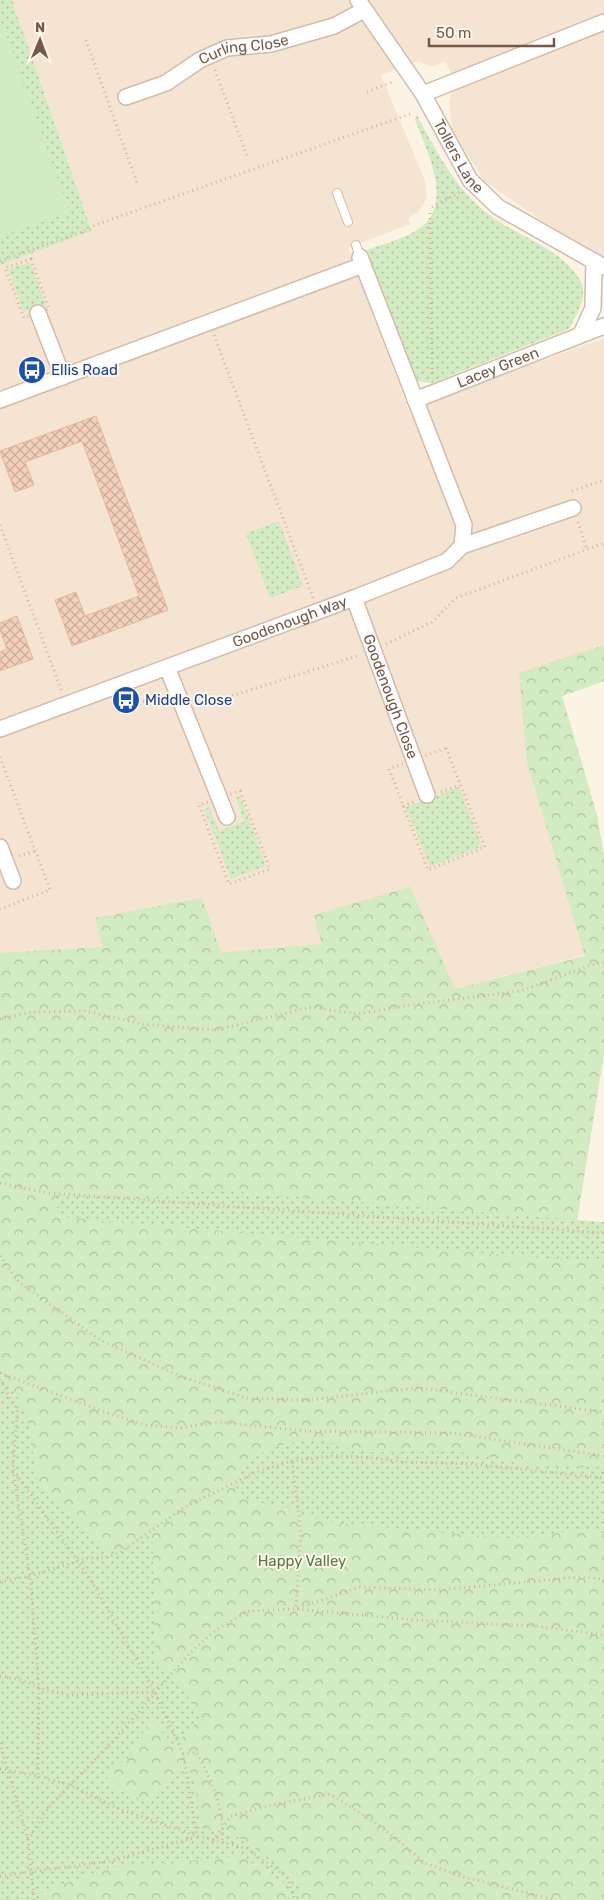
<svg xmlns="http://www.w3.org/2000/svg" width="604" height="1900" font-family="Rubik,sans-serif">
<defs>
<pattern id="grass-dots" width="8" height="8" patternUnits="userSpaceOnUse" patternTransform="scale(1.25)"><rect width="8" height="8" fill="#d3ebc2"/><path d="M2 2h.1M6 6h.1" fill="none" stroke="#b0c1a0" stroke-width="1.8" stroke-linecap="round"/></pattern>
<pattern id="forest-crowns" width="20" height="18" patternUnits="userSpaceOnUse" patternTransform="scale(1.25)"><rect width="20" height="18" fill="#d3ebc2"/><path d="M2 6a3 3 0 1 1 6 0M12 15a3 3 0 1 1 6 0" fill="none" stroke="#b0c1a0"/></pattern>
<pattern id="building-cross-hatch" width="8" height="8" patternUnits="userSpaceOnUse" patternTransform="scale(1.25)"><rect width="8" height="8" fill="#f3d0bb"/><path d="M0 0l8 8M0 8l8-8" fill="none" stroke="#c9ac9a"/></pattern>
</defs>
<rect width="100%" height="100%" fill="#fdf3e4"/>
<polygon fill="#f5e4d2" points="12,0 604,0 604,257 544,222 485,182 453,132 449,104 451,93 458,86 445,61 432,67 419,61 381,75 425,181 427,198 419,211 408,218 410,224 348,248 408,409 604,338 604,645 519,673 527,762 585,955 455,989 314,915 322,944 221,954 202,898 96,918 103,947 0,953 0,265 92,231"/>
<g fill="url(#grass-dots)">
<polygon points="0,0 12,0 92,231 0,265"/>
<path d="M417,115C437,152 456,191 491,216C517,236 564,250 580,280C589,297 577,314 569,329L432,383L417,381L412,376L367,250C383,244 403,239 417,230C456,207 427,151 415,120Z"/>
<polygon points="30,262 46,305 24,312 8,269"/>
<polygon points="279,521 303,586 270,598 246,533"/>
<polygon points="604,645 604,681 562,696 597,815 604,857 604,1053 577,1220 604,1222 604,1900 0,1900 0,953 103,947 95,918 202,898 221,953 322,944 314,915 410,887 455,989 585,956 527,762 519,673"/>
<polygon points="459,787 482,846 430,867 406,807"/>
<polygon points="240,796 266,866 231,879 204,809 209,807 219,831 244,822 236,798"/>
</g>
<g fill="url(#forest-crowns)">
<path d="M604,645V681L562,696L597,815L604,857V1053L577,1220L225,1191L56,1197L59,1217L540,1258L604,1261V1467C574,1467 543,1466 513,1462C491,1458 468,1452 445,1450C420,1448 395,1453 369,1452C347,1450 325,1438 302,1441C274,1444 237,1458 235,1491L244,1500L283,1506L335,1523L502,1538L539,1537L563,1532L595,1531L604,1533V1900H303L295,1875L235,1835L201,1828L194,1774L180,1769L151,1803L117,1790L105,1774L129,1757L151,1719L174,1746L201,1718L176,1678L156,1661L152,1532L118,1553L104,1550L78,1520L38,1484L26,1410L0,1369V953L103,947L95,918L202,898L221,953L322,944L314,915L410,887L455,989L585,956L527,762L519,673Z"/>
<polygon points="241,1856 283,1882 289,1900 42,1900 42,1892 108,1868"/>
</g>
<polygon fill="#d3ebc2" points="0,18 70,212 0,237"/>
<g fill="url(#building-cross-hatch)" stroke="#e6b69b">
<polygon points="96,416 168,610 72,646 55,600 76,592 85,616 139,596 82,441 25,462 34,485 15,492 0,451"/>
<polygon points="17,616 33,659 0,671 0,652 7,649 0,630 0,623"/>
</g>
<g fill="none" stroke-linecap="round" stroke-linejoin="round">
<g stroke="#d0bcad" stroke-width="10">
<g id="lane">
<polyline points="337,193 348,222"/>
<polyline points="356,245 360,257"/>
</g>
</g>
<g stroke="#d0bcad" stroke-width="18">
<g id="street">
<path id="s1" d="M358,0L423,94L470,180L498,207L604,267"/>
<polyline points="423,94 604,22"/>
<path id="s2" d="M126,97L166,83L200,60L227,48L271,44L334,26L364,10"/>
<polyline points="360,257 464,525 462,546"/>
<polyline points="38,313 63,377"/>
<polyline points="581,334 593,308 594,261"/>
<polyline points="0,400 363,265"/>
<path id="s3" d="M415,400L604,326"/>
<path id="s4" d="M354,598L427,795"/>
<polyline points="167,667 227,817"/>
<path id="s5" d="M0,729L354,598L447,561L462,546L573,508"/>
<polyline points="0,847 13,881"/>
</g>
</g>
<g stroke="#d8b39e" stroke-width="3" stroke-dasharray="1 4" stroke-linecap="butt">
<polyline points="86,40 138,186"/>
<polyline points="215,70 248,159"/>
<polyline points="367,92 395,81"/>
<polyline points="432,207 460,192"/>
<polyline points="430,213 432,377"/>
<polygon points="31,259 49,309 24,318 5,268"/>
<polyline points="0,261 90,229 95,225 413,113"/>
<polyline points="214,335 313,598"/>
<polyline points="572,491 604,480"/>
<polyline points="578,522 587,550"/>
<polyline points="0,525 62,692"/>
<polyline points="386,644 432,622 456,598 604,543"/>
<polyline points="123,701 164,702"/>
<polyline points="198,704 241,693 360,655"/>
<polygon points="446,748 485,847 428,870 389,769"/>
<polyline points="0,757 50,890 0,909"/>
<polygon points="240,791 270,869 229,884 199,805"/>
<polyline points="441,792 460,785"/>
<polyline points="403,806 414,802"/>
<polyline points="19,856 35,851"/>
<polyline points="0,1019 32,1012 85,1011 142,1024 216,1030 311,1007 357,1014 410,1005 521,991 590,965 604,963"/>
<polyline points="0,1183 47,1193 604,1233"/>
<polyline points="0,1256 19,1282 100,1340 180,1376 247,1398 307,1400 418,1388 604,1412"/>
<polyline points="0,1373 107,1413 146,1425 179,1428 220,1422 305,1431 452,1433 604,1456"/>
<polyline points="0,1380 17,1410 13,1469 92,1582 155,1692 183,1754 197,1836"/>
<polyline points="292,1461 301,1532 296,1609 415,1620 536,1626 604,1635"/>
<polyline points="13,1470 30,1576 39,1688 38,1776"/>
<polyline points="0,1582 30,1576 88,1558 105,1558 121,1552 183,1508 256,1472 292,1461 333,1456 364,1457 403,1462 471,1464 604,1478"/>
<polyline points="0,1676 26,1681 39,1688 69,1695 155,1692"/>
<polyline points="0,1743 28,1840 34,1900"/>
<path d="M183,1754L196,1752C212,1778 225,1812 222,1842"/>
<polyline points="0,1769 38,1776 70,1785 119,1809 197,1836 246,1848 287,1877 295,1900"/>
<polyline points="28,1840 48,1808 113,1741 190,1653 217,1629 249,1611 296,1609 359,1587 439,1590 579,1577 604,1579"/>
<polyline points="213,1840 231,1816 272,1805 330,1794 379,1825 425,1863 460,1876 556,1900"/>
<polyline points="0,1876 111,1861 196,1837"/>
</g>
<use href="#lane" stroke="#fff" stroke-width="8"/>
<use href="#street" stroke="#fff" stroke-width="15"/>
</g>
<defs>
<g id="bus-disc" transform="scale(1.4375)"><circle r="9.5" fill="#1a4fb4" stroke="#fff7eb"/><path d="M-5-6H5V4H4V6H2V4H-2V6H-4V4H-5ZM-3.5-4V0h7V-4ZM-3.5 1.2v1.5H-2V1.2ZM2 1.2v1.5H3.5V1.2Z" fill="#fff"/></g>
</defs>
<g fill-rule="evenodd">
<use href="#bus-disc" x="32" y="370"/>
<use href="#bus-disc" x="126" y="700"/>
</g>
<g text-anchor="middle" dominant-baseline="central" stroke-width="4" stroke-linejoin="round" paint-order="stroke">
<g font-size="15" fill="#765849" stroke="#fff7eb">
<text stroke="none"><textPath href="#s2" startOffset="129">Curling Close</textPath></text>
<text stroke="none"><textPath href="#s1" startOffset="186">Tollers Lane</textPath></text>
<text stroke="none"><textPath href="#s3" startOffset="89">Lacey Green</textPath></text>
<text stroke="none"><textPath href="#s5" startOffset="309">Goodenough Way</textPath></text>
<text stroke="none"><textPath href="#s4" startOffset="105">Goodenough Close</textPath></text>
</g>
<g font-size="15" fill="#164399" stroke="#fff7eb" text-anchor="start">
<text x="51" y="370">Ellis Road</text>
<text x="145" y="700">Middle Close</text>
</g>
<g font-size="15" fill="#537c41" stroke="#fff7eb">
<text x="302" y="1561">Happy Valley</text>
</g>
</g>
<g transform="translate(40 40) rotate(1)" stroke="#fff7eb" stroke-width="4" paint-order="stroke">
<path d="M0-4L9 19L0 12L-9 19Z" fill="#765849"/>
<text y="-8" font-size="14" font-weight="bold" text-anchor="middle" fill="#765849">N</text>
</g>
<path d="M429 38v8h125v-8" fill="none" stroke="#765849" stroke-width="2.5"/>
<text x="436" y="38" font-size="15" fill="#765849" stroke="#fff7eb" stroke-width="4" paint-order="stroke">50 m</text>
</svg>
